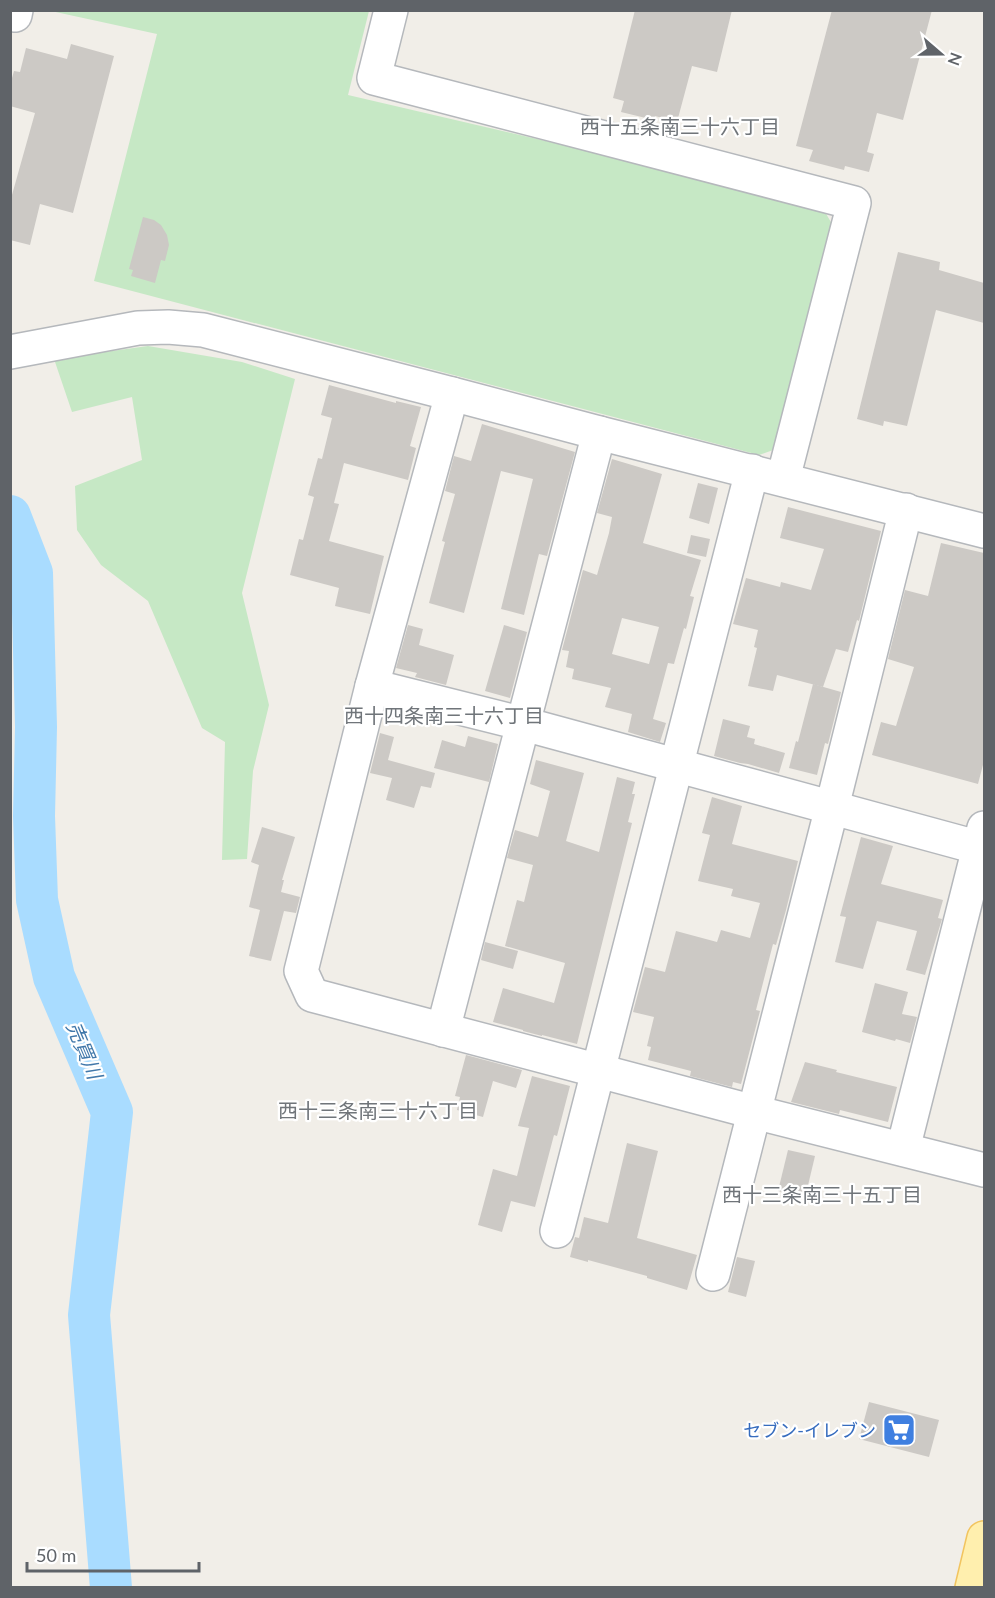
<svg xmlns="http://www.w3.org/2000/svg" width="995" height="1598" font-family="Lato,'Noto Sans JP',sans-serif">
<rect width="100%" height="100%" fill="#f1eee8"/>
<g fill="#c6e8c5">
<polygon points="51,11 369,11 348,95 821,205 832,224 776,449 759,455 94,281 157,34"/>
<polygon points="148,346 242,362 295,379 242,593 269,705 253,771 247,859 222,860 225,742 202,728 148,601 101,565 77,530 75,486 142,460 132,397 72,412 54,359"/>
</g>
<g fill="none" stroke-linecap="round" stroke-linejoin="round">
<polyline stroke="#a9dcff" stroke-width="42" points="10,516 32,573 36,727 34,816 37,900 54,977 112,1112 89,1315 111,1588"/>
</g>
<g fill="#ccc9c5" fill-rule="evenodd">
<polygon points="635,10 732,10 717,72 692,66 677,122 655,116 654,120 621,112 624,101 613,98"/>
<polygon points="832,10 932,10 903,120 877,113 867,152 874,154 869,172 845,166 844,170 809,161 813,150 796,146"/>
<polygon points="71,44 114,56 73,213 40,204 30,245 10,240 10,202 35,113 10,106 10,85 14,71 20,72 26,48 67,59"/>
<polygon points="143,217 154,220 161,225 167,235 169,245 165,261 161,260 155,283 131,276 133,270 129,269"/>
<polygon points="898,252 940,262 939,270 984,283 984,323 936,310 907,426 884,421 883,426 857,419"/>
<polygon points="329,385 396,403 396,401 421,407 410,446 416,448 408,480 344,463 334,503 339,504 329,541 384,556 370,614 335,606 339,588 290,575 299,539 303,540 314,497 308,495 318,458 322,459 332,418 321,415"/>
<polygon points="482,424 575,452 547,556 539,554 524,615 501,609 533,479 501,471 464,613 429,603 445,542 442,541 455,494 445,491 454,456 471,461"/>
<path d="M612,459L662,474L643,543L701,560L690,596L694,597L686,629L684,628L674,664L668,663L653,719L666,723L660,742L628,732L632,714L605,707L611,688L572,679L574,669L566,667L569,651L562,650L583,570L597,575L609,533L612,517L597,513ZM622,618L659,627L649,664L612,654Z"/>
<polygon points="698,483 718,488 709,524 689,518"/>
<polygon points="788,507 881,531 859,621 857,620 848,652 836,649 823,687 777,675 773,691 748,686 757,648 754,647 758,630 733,624 746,578 780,587 781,582 811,590 824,549 780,538"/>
<polygon points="691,535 710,539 706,557 687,553"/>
<polygon points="941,543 984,553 984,761 978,784 872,755 881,722 896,726 914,667 888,659 905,590 928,596"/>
<polygon points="408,625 423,629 419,645 454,655 446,685 415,677 417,673 396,668"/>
<polygon points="504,625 527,632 510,698 485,691"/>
<polygon points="813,684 841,692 828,744 825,743 817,775 789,768 796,741 798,742"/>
<polygon points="723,719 750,726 747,737 755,739 754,744 785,753 779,773 748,764 740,763 714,756"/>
<polygon points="380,733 394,737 388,760 435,773 431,788 421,786 414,808 386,800 392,778 370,773"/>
<polygon points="468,736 498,744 489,782 434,768 442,740 465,747"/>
<polygon points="536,760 584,773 566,841 599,852 617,777 635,782 632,794 635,794 628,822 632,823 577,1044 542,1035 542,1036 523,1031 523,1030 493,1022 503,988 554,1003 565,963 505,946 517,900 524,902 533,865 507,858 515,830 538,837 550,791 530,784"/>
<polygon points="712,797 742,806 732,844 798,861 786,910 776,945 773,944 756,1010 760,1011 741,1084 733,1082 732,1087 690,1076 691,1071 648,1060 651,1047 647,1046 654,1017 633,1012 645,967 665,972 676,931 717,942 721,930 750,938 760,903 731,896 733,889 698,881 710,835 702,833"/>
<polygon points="262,827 295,837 282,880 284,880 281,892 300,897 296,913 284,911 271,961 249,956 260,910 249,907 259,865 251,862"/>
<polygon points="861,837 893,846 881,884 943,900 938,918 942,919 925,975 906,970 917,931 877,921 863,969 835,962 846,917 840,916"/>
<polygon points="485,942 518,951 513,969 481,960"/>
<polygon points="875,983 908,992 902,1014 917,1017 910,1043 896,1039 895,1041 862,1032"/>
<polygon points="466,1055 522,1070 516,1088 493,1081 483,1117 457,1110 460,1097 455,1096"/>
<polygon points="805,1062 837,1070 836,1072 897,1087 888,1122 840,1110 839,1114 791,1102"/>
<polygon points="532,1076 570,1086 557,1136 554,1135 535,1207 511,1201 502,1232 478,1225 493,1169 517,1176 529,1128 518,1126"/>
<polygon points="627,1143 658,1151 637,1238 697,1255 687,1290 647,1278 647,1276 588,1260 588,1262 570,1257 575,1237 579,1238 584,1217 608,1223"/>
<polygon points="788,1150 815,1156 805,1198 778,1191"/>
<polygon points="737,1257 755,1261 746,1297 728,1292"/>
<polygon points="869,1402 939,1420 929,1457 859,1439"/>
</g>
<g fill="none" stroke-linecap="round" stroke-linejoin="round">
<g stroke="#b5b8bc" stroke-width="36">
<g id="minor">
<polyline points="391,10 374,78 854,203 783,479"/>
<polyline points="15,15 16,10"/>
<polyline points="10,352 138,328 168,327 203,330 452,394 599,433 984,531"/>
<polyline points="452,394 372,686 301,971 312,995 754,1112 984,1170"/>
<polyline points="372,686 524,724 984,849"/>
<polyline points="443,1030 599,433"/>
<polyline points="903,1149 984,828"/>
<polyline points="557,1231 752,471"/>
<polyline points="713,1274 832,807 906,510"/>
</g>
</g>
<g stroke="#f2c45f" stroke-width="36">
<polyline id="major" points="972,1588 984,1538"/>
</g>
<use href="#minor" stroke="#fff" stroke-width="33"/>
<use href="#major" stroke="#ffefae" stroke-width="33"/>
</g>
<defs>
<g id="supermarket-square" transform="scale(1.725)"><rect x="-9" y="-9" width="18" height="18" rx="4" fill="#3f7fe0" stroke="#fff"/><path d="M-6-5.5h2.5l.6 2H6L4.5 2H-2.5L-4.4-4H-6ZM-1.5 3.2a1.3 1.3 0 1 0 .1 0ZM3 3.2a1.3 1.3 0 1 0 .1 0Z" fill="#fff"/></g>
</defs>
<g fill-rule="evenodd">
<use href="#supermarket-square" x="899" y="1430"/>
</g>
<g text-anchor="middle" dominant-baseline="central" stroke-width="4.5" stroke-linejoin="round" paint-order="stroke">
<g font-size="18" fill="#366cbe" stroke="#fff" text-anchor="end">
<text x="876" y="1430">セブン-イレブン</text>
</g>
<g font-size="20" fill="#70757a" stroke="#fff">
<text x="680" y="126">西十五条南三十六丁目</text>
<text x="444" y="715">西十四条南三十六丁目</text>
<text x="378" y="1110">西十三条南三十六丁目</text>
<text x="822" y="1194">西十三条南三十五丁目</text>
</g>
<g font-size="20" font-style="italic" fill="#4178aa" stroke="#fff">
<text transform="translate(85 1050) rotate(67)">売買川</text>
</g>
</g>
<rect width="995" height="1598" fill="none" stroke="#5f6368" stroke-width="24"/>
<g transform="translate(941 54) rotate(110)" stroke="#ffffff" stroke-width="4.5" paint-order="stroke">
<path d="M0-4.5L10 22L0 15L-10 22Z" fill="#5f6368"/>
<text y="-9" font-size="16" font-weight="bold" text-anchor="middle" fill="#5f6368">N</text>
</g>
<path d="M27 1562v9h172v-9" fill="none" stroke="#5f6368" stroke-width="3"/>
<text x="36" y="1562" font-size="18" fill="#5f6368" stroke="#ffffff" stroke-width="4.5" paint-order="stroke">50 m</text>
</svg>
